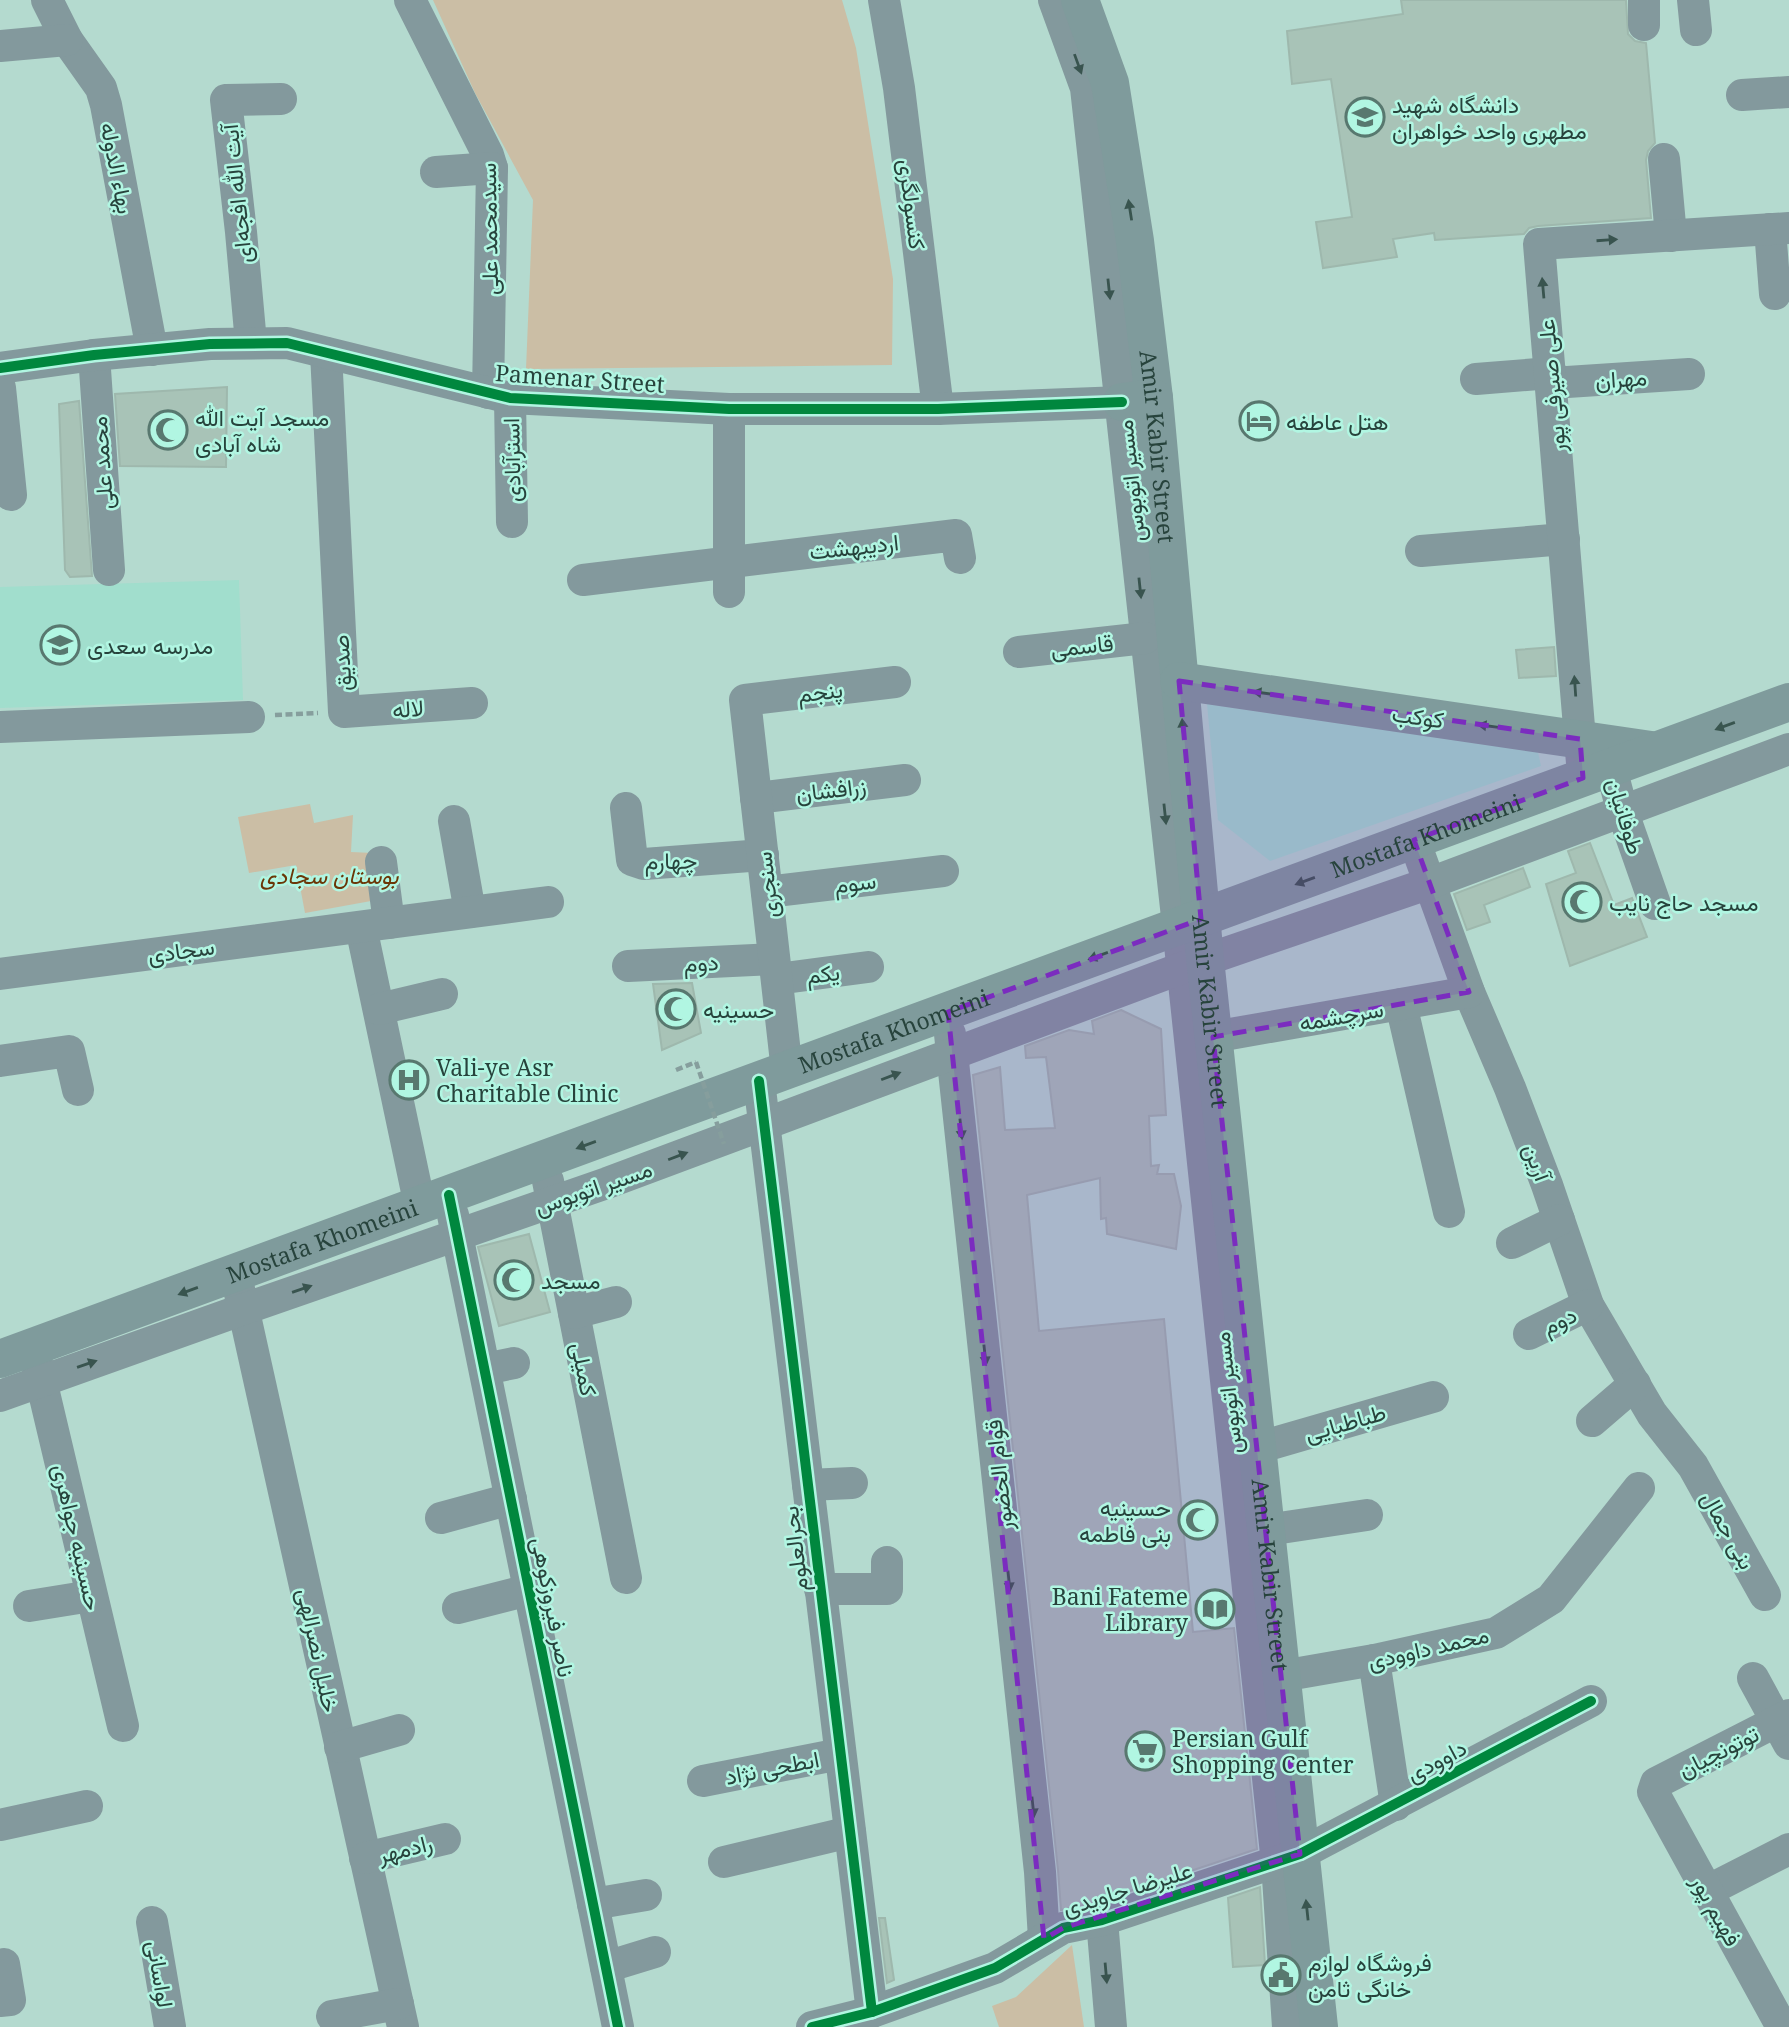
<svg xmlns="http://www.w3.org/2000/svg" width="1789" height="2027" font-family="'Noto Serif',Vazirmatn,serif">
<rect width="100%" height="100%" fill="#b4dacf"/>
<g fill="#a1decd">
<polygon points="239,580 243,700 0,708 0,587"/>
<polygon points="1207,704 1538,752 1541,766 1270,861 1218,820"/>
</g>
<g fill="#cbbea5">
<polygon points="433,0 842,0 856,48 893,279 892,365 526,369 533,200 475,93"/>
<polygon points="310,804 314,823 353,815 351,852 373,853 382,899 305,913 296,865 249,873 238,817"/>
<polygon points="1072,1945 1084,2027 999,2027 992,2006 1016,1997"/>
</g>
<g fill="#a8c3b7" stroke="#9eb8ad" stroke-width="2">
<polygon points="1401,0 1626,0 1628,34 1635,41 1646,43 1655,143 1648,151 1646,160 1651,218 1538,226 1529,228 1524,234 1435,240 1434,233 1393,239 1397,257 1323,268 1316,222 1352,217 1331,79 1292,84 1287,31 1403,14"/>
<polygon points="227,387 226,467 120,466 115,394"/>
<polygon points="79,401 92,576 70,577 65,570 59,404"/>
<polygon points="1554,647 1556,676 1519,678 1516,650"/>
<polygon points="1590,843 1614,905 1632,898 1647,937 1570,966 1546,884 1576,873 1568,851"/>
<polygon points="1523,868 1530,887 1484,905 1490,922 1467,930 1454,894"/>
<polygon points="692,983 701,1033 662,1050 653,984"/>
<polygon points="1121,1010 1161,1029 1166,1115 1149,1116 1151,1166 1159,1165 1157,1174 1174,1174 1181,1206 1176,1249 1107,1234 1106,1218 1101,1219 1100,1178 1027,1195 1039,1331 1164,1319 1193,1632 1234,1628 1257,1849 1097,1902 1061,1910 1058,1870 973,1075 1000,1067 1005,1130 1055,1128 1046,1057 1026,1058 1025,1046 1069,1030 1094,1034 1092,1021"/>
<polygon points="529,1234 550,1312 499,1326 478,1247"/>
<polygon points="1260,1887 1265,1965 1233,1967 1228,1898"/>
<polygon points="879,1918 885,1918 894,1980 887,1983"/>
</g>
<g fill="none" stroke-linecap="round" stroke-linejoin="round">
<g stroke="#869e9d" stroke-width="4.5" stroke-dasharray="7 3.5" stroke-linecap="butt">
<polyline points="275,715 318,713"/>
<polyline points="676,1070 696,1062"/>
</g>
<g stroke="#83999d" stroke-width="32">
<polyline points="47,0 67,40 101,88 106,105 152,350"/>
<polyline points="410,0 488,155 492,168 488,393"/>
<polyline points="884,0 899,88 938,409"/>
<polyline points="1054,0 1086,88 1178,926 1277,1863 1288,2027"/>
<polyline points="1693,0 1696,30"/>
<polyline points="1644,25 1644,0"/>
<polyline points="0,46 67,40"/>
<polyline points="1742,95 1789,92"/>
<polyline points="1664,159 1671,236"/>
<polyline points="436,172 492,168"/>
<polyline points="1770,229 1775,294"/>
<polyline points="251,343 241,232 226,100 281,99"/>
<polyline points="326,353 344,712 472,703"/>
<polyline points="94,355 109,570"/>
<polyline points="0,368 94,355 210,344 287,343 510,398 729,409 938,409 1122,402"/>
<polyline points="1476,379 1551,373"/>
<polyline points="1552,383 1689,374"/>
<polyline points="0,388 11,495"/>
<polyline points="510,398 512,522"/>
<polyline points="1421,551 1564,539"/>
<polyline points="583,580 956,535 960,558"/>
<polyline points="729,592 729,409"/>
<polyline points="1019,652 1145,638"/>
<polyline points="0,727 249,717"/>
<polyline points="1582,763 1539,244 1789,228"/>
<polyline points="1611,768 1622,810 1655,904"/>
<polyline points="756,798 905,780"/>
<polyline points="626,808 632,860 644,864 763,855"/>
<polyline points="454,821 470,912"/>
<polyline points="1414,840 1469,992 1510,1088 1547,1185 1588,1305 1652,1414 1693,1466 1765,1595"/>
<polyline points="381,862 389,923"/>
<polyline points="767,892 943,871"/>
<polyline points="361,927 420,1206"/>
<polyline points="628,966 774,959"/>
<polyline points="0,974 548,902"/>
<polyline points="777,979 868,967"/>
<polyline points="1401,1004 1449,1212"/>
<polyline points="379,1009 442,994"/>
<polyline points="950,1034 1040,1872 1044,1939"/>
<polyline points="1213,1037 1469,992"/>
<polyline points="0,1061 69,1051 78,1090"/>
<polyline points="787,1071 745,700 895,682"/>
<polyline points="759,1081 872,2012"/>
<polyline points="548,1181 626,1578"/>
<polyline points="453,1215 618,2027"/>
<polyline points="1512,1243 1559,1220"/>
<polyline points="239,1289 403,2027"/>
<polyline points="574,1313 616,1302"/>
<polyline points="1529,1334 1588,1305"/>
<polyline points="36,1359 123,1726"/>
<polyline points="485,1369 514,1363"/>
<polyline points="0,1396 244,1309 607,1183 1182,968 1430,883 1789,749"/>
<polyline points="1592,1421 1635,1384"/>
<polyline points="1257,1448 1433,1397"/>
<polyline points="808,1485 852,1483"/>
<polyline points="441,1518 511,1499"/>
<polyline points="1267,1530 1367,1515"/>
<polyline points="820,1589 887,1589 887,1562"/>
<polyline points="29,1606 91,1596"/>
<polyline points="458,1608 529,1590"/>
<polyline points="1374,1660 1396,1805"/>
<polyline points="1282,1676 1374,1660 1496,1633 1551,1599 1639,1488"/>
<polyline points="1753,1678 1789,1744"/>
<polyline points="340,1747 399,1730"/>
<polyline points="703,1781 840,1754"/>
<polyline points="0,1825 87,1806"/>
<polyline points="365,1858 445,1839"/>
<polyline points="724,1862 850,1832"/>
<polyline points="1707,1891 1789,1849"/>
<polyline points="593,1904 646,1895"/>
<polyline points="1102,1920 1111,2027"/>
<polyline points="152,1922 170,2027"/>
<polyline points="606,1967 655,1952"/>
<polyline points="0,2001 10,2000 4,1964"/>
<polyline points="332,2016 398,2004"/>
<polyline points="812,2027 872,2012 995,1968 1063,1928 1102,1920 1300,1854 1591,1701"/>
<polyline points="1782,2027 1653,1792 1656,1783 1789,1715"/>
</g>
<g stroke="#7f9b9c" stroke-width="38">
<path id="s1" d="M1080,0L1110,83L1135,241L1154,398L1205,959L1319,2027"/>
<polyline points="1122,402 1154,398"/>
<polyline points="1179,681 1651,750"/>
<path id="s2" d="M0,1359L1789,702"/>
</g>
<polyline stroke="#869e9d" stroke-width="4.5" stroke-dasharray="7 3.5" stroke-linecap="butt" points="696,1062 724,1144"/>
<g stroke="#b1f6e2" stroke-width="15">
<g id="cycleway">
<polyline points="0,368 94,355 210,344 287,343 510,398 729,409 938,409 1122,402"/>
<polyline points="759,1081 872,2012"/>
<polyline points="449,1195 618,2027"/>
<polyline points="812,2027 872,2012 995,1968 1063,1928 1102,1920 1300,1854 1591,1701"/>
</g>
</g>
<use href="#cycleway" stroke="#00873e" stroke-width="10"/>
</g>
<defs><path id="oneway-solid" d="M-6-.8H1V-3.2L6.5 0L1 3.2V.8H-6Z" transform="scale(1.75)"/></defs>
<g fill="#39544f">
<use href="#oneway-solid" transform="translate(1078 64) rotate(70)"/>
<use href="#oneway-solid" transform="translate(1607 240) rotate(-4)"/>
<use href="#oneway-solid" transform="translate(1543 288) rotate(-95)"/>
<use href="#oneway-solid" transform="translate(1109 289) rotate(84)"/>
<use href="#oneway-solid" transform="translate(1140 588) rotate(84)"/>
<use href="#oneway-solid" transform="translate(1575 686) rotate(-94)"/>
<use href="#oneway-solid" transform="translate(1165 814) rotate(84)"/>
<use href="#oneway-solid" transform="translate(891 1076) rotate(-21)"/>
<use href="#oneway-solid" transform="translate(961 1129) rotate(84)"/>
<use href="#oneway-solid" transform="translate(678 1156) rotate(-21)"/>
<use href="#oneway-solid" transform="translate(302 1289) rotate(-19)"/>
<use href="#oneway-solid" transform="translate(985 1355) rotate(84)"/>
<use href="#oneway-solid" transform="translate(87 1364) rotate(-19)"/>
<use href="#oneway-solid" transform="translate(1009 1581) rotate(84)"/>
<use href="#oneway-solid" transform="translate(1033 1807) rotate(84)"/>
<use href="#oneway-solid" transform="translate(1106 1973) rotate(85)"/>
</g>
<g fill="#39554f">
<use href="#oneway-solid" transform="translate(1130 210) rotate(-99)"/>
<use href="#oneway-solid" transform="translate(1263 693) rotate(-172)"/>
<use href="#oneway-solid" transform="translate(1488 726) rotate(-172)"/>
<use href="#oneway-solid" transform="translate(1725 726) rotate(160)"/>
<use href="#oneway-solid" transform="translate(1183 729) rotate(-95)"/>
<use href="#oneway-solid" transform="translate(1305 881) rotate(160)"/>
<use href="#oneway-solid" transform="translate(1098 956) rotate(160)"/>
<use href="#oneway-solid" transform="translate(586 1145) rotate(160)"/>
<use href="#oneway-solid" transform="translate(188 1291) rotate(160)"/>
<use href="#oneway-solid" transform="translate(1307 1910) rotate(-96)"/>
</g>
<path fill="#7b2cbf" fill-opacity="0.2" stroke="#7b2cbf" stroke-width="5" stroke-dasharray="14 9" stroke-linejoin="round" d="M1179,681L1580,739L1583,778L1414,840L1469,992L1213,1037L1300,1854L1063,1928L1044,1939L948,1012L1201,919Z"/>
<defs>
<g id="university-ring" transform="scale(2.0125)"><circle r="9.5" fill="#b1f6e2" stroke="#58786f" stroke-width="1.5"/><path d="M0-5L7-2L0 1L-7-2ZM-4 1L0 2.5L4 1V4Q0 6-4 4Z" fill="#58786f"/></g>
<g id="hotel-ring" transform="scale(2.0125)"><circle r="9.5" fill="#b1f6e2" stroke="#58786f" stroke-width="1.5"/><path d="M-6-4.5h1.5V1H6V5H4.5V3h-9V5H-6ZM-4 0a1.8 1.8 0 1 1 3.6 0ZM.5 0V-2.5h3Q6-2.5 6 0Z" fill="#58786f"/></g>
<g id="mosque-ring" transform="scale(2.0125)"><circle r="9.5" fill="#b1f6e2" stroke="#58786f" stroke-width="1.5"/><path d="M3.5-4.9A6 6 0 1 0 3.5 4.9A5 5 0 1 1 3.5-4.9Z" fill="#58786f"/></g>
<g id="school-ring" transform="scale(2.0125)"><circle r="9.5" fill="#b1f6e2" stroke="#58786f" stroke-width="1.5"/><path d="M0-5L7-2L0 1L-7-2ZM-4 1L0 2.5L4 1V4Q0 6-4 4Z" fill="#58786f"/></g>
<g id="hospital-ring" transform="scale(2.0125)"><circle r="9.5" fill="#b1f6e2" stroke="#58786f" stroke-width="1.5"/><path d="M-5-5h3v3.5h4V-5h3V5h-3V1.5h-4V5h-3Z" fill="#58786f"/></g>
<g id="library-ring" transform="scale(2.0125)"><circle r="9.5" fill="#b1f6e2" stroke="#58786f" stroke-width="1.5"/><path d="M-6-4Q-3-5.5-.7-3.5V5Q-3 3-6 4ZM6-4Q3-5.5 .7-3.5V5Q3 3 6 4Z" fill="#58786f"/></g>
<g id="supermarket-ring" transform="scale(2.0125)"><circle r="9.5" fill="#b1f6e2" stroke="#58786f" stroke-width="1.5"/><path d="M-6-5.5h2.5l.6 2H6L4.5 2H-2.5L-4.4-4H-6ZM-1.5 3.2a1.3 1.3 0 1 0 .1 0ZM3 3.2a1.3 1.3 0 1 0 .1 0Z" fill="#58786f"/></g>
<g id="civic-ring" transform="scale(2.0125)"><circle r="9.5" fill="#b1f6e2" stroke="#58786f" stroke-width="1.5"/><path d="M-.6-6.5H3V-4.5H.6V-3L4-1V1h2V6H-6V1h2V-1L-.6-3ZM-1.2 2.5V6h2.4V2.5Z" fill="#58786f"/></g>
</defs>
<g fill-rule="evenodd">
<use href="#university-ring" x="1365" y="117"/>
<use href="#hotel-ring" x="1259" y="421"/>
<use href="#mosque-ring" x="168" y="430"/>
<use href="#school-ring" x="60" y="645"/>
<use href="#mosque-ring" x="1582" y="902"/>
<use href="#mosque-ring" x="676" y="1009"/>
<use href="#hospital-ring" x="409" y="1080"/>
<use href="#mosque-ring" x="514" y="1280"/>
<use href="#mosque-ring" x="1198" y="1520"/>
<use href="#library-ring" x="1215" y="1609"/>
<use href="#supermarket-ring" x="1145" y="1751"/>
<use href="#civic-ring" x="1281" y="1975"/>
</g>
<g text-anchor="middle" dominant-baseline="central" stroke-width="5" stroke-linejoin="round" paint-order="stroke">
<g font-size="23" fill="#27433c" stroke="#b1f6e2" text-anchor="start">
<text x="1392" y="104">دانشگاه شهید<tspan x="1392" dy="26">مطهری واحد خواهران</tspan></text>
<text x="195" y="417">مسجد آیت الله<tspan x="195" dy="26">شاه آبادی</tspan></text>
<text x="1286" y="421">هتل عاطفه</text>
<text x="87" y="645">مدرسه سعدی</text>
<text x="1609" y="902">مسجد حاج نایب</text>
<text x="703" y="1009">حسینیه</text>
<text x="436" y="1067">Vali-ye Asr<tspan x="436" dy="26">Charitable Clinic</tspan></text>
<text x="541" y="1280">مسجد</text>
<text x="1171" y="1507" text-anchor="end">حسینیه<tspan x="1171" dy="26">بنی فاطمه</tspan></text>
<text x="1188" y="1596" text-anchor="end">Bani Fateme<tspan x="1188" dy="26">Library</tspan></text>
<text x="1172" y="1738">Persian Gulf<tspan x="1172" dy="26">Shopping Center</tspan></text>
<text x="1308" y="1962">فروشگاه لوازم<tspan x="1308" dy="26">خانگی ثامن</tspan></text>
</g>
<g font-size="23" fill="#27433c" stroke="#b1f6e2">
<text transform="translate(118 168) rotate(79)">بهاء الدوله</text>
<text transform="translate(236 194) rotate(-96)">آیت الله افجه‌ای</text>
<text transform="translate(913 204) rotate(83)">کنسولگری</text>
<text transform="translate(488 229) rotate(-91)">سیدمحمد علی</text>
<text transform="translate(580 378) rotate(4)">Pamenar Street</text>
<text transform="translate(1621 378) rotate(-4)">مهران</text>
<text transform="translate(1551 386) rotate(-95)">علی صیرفی پور</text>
<text stroke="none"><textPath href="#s1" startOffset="455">Amir Kabir Street</textPath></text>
<text transform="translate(511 460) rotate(-91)">استرآبادی</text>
<text transform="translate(101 463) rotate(-94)">محمد علی</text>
<text transform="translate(1130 481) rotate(-96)">مسیر اتوبوس</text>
<text transform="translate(854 546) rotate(-6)">اردیبهشت</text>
<text transform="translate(1082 645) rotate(-6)">قاسمی</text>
<text transform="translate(341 663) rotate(-93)">صدیق</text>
<text transform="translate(820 691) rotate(-7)">پنجم</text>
<text transform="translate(408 708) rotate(-4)">لاله</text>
<text transform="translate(1418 716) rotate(8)">کوکب</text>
<text transform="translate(831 789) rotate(-7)">زرافشان</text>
<text transform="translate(1626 816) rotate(73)">طوفانیان</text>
<text stroke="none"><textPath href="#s2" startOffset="1519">Mostafa Khomeini</textPath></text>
<text transform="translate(671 860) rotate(-1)">چهارم</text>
<text transform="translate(855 882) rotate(-7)">سوم</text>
<text transform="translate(766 885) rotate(-96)">سنجری</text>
<text transform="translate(181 950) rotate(-8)">سجادی</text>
<text transform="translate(701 962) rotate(-3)">دوم</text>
<text transform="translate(823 973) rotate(-7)">یکم</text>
<text stroke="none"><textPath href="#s1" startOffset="1022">Amir Kabir Street</textPath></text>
<text transform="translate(1341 1015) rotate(-10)">سرچشمه</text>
<text stroke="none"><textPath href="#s2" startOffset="952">Mostafa Khomeini</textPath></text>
<text transform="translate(1538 1162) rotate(70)">آرین</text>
<text transform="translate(593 1187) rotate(-19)">مسیر اتوبوس</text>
<text stroke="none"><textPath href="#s2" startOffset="343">Mostafa Khomeini</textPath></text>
<text transform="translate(1559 1320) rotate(-26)">دوم</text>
<text transform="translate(585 1369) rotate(79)">کمیلی</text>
<text transform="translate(1227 1393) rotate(-96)">مسیر اتوبوس</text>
<text transform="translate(1345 1422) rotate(-16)">طباطبایی</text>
<text transform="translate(998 1475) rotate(-96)">قوام الحضور</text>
<text transform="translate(1729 1530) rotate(61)">بنی جمال</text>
<text transform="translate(78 1537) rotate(77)">حسینیه جواهری</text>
<text transform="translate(794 1549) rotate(-97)">بحرالعلوم</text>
<text stroke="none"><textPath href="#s1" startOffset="1589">Amir Kabir Street</textPath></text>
<text transform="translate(554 1607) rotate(79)">ناصر فیروزکوهی</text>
<text transform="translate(1428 1647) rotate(-13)">محمد داوودی</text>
<text transform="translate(319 1650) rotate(78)">خلیل نصرالهی</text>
<text transform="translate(1718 1751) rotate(-27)">توتونچیان</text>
<text transform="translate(1436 1760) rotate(-28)">داوودی</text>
<text transform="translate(772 1767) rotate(-11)">ابطحی نژاد</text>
<text transform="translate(405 1848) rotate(-14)">رادمهر</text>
<text transform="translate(1127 1888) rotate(-17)">علیرضا جاویدی</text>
<text transform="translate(1717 1910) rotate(61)">فهیم پور</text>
<text transform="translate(161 1974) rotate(81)">لواسانی</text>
</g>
<g font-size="23" font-style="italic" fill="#6b3607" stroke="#b1f6e2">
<text x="329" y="875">بوستان سجادی</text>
</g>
</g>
</svg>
